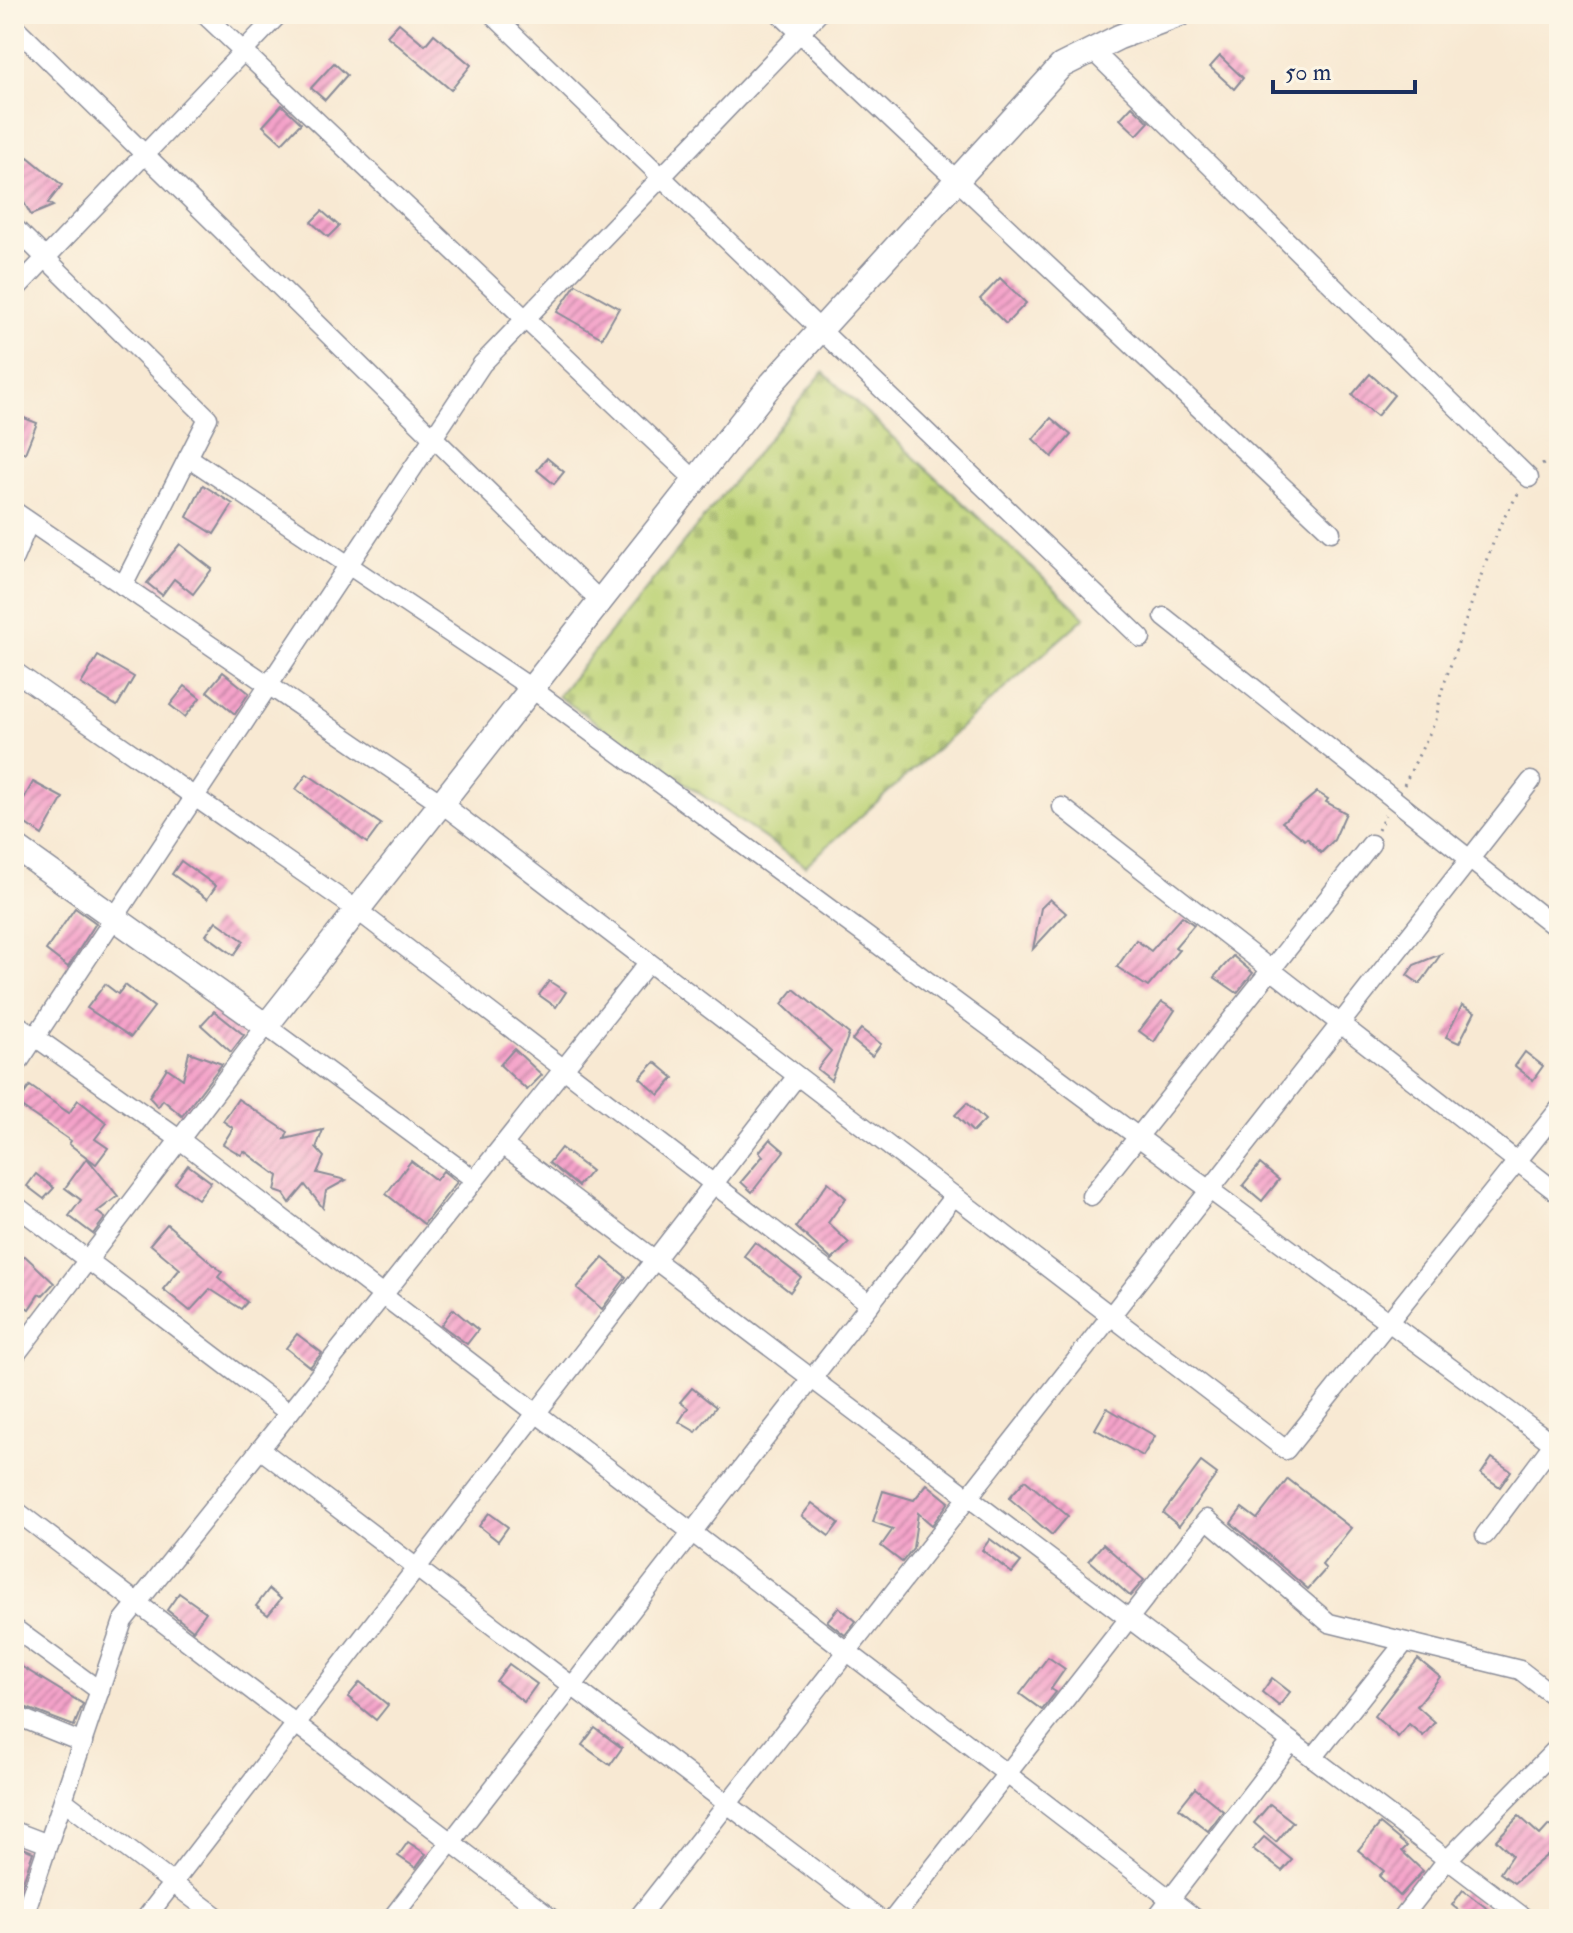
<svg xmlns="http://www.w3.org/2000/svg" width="1573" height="1933" font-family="'IM FELL Double Pica',serif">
<defs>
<pattern id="cemetery-stones" width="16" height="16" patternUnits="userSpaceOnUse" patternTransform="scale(2)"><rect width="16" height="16" fill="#bdd377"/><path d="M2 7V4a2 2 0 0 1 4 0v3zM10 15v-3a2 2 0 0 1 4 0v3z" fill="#a2b569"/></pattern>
<pattern id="building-hatch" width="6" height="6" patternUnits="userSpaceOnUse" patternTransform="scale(2)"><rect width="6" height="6" fill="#f4a2c9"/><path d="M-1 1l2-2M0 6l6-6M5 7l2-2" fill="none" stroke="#c584a6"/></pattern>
</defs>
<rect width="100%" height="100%" fill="#fcf5e5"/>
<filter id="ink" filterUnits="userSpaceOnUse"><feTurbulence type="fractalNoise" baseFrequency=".0125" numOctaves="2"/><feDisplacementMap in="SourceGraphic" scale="16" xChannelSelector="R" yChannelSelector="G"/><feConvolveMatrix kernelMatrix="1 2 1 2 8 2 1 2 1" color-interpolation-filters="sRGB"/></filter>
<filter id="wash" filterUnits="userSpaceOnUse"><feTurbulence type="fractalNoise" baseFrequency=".006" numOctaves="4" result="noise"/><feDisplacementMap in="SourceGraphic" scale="32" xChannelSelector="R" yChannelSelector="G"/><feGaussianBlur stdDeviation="1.8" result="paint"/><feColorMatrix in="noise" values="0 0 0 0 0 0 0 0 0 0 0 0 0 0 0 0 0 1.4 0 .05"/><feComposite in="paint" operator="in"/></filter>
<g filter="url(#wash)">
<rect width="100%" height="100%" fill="#f8e9d3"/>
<polygon fill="url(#cemetery-stones)" stroke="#6c816a" stroke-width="2" points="823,372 1085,617 805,866 558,696"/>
<g id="blocks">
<g fill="url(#building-hatch)">
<polygon points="399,23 425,45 434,34 471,65 451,90 387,36"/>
<polygon points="1220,56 1243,78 1234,89 1210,67"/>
<polygon points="334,63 347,75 325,100 311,88"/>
<polygon points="282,105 301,123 282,143 263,126"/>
<polygon points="1132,106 1149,122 1137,135 1120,119"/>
<polygon points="28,157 62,185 48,203 53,206 31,215 14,185 14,175"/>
<polygon points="322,211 339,226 328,237 311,222"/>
<polygon points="1000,278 1026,303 1006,324 980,299"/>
<polygon points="576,284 619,308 602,338 557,312"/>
<polygon points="1370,374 1394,395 1377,416 1352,395"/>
<polygon points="14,414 37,423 25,453 14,448"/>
<polygon points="1051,418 1071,435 1052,457 1033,439"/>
<polygon points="547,458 564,472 554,484 537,470"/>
<polygon points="203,485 233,504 214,534 187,517"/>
<polygon points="180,544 212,569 193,594 174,579 162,595 147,583"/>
<polygon points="98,656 134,677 117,706 81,684"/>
<polygon points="223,672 249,693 235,714 207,691"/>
<polygon points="185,686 200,698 185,717 170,705"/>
<polygon points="307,774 381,824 367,843 296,789"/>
<polygon points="33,782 63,798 42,835 14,816"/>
<polygon points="1317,792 1328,799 1326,802 1346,813 1334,840 1321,853 1307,838 1305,840 1282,822"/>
<polygon points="181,861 216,886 207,899 172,874"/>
<polygon points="1050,899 1066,913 1033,949 1041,908"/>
<polygon points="75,908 96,923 68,967 46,950"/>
<polygon points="1182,916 1194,925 1175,947 1179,950 1148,987 1117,967 1136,940 1151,951"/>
<polygon points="216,921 244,941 234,955 206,935"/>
<polygon points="1441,954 1420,984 1407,975 1414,965"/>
<polygon points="1233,956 1253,973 1237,993 1214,977"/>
<polygon points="549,981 566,992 556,1007 539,995"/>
<polygon points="105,984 118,994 125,985 154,1007 131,1037 87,1008"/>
<polygon points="794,989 849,1034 831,1080 817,1069 831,1051 782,1004"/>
<polygon points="1162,1002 1175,1010 1154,1042 1139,1031"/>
<polygon points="1462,1005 1475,1012 1459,1043 1446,1037"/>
<polygon points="214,1011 244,1035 231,1052 201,1025"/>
<polygon points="861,1029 881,1044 872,1056 852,1040"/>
<polygon points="514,1049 542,1075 527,1090 500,1065"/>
<polygon points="189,1052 222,1064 182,1116 163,1100 158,1107 149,1097 167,1068 183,1079"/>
<polygon points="1525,1052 1543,1066 1533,1080 1515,1066"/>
<polygon points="655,1062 674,1078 659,1095 640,1078"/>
<polygon points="30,1086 69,1113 78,1100 107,1123 95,1139 108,1148 96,1164 69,1144 71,1141 17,1104"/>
<polygon points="238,1099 288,1132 285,1139 323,1130 316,1148 324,1157 317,1173 346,1180 326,1191 323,1208 305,1185 290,1203 284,1194 275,1191 278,1176 244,1151 241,1155 223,1144 233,1128 223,1121"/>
<polygon points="967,1103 985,1120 973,1132 955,1115"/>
<polygon points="770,1139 784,1151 752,1192 741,1182 763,1156 759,1152"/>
<polygon points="561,1148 591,1171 578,1186 549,1163"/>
<polygon points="87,1158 118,1196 97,1212 105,1218 93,1234 69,1216 81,1200 65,1188"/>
<polygon points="411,1161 436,1180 443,1171 457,1182 424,1224 386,1194"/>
<polygon points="1260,1164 1279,1180 1262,1201 1243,1185"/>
<polygon points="188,1165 211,1182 198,1199 175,1183"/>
<polygon points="36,1174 54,1188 44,1199 27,1186"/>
<polygon points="828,1182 846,1198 828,1223 849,1243 832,1260 796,1227"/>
<polygon points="167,1224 222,1272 218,1277 247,1302 241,1309 210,1289 190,1311 163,1289 180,1269 150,1244"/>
<polygon points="755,1242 801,1277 790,1292 744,1256"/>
<polygon points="25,1256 54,1283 42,1296 39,1294 29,1309 14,1299 24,1280 14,1268"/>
<polygon points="603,1258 626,1277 602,1309 577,1288"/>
<polygon points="453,1309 478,1330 467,1344 441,1325"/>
<polygon points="297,1334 322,1353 310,1367 286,1348"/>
<polygon points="692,1388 716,1407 696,1432 679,1422 688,1408 680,1402"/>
<polygon points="1107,1408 1155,1436 1143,1456 1095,1429"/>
<polygon points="1492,1458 1511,1471 1500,1487 1481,1474"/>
<polygon points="1201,1462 1217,1474 1179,1526 1163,1513"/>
<polygon points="1288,1479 1351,1528 1322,1565 1326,1569 1308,1589 1231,1523 1242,1508 1257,1519"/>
<polygon points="1025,1480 1068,1516 1052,1535 1009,1498"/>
<polygon points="927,1484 949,1502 932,1525 918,1513 913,1548 902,1562 881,1546 893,1529 873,1522 883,1491 914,1500"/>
<polygon points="812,1503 839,1523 829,1536 802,1516"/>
<polygon points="489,1513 508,1527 498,1541 479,1526"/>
<polygon points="990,1539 1021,1562 1012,1573 982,1550"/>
<polygon points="1103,1544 1144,1580 1130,1596 1089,1560"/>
<polygon points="269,1589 281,1599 268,1615 256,1606"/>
<polygon points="179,1593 206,1612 193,1630 167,1610"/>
<polygon points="839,1607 856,1621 845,1635 827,1621"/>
<polygon points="1048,1657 1065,1669 1051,1689 1056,1692 1042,1710 1020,1694"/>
<polygon points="1418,1659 1440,1677 1417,1706 1435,1722 1423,1736 1409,1724 1398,1737 1374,1716"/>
<polygon points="14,1662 83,1704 74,1726 14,1703"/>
<polygon points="509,1664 537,1684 524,1702 496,1681"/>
<polygon points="1272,1678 1290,1692 1279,1706 1262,1692"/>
<polygon points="360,1682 388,1705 376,1720 348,1697"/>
<polygon points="595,1728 622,1748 610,1765 582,1745"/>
<polygon points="1195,1788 1223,1811 1208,1831 1179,1808"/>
<polygon points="1270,1804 1293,1822 1276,1842 1254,1823"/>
<polygon points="1519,1816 1540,1835 1549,1825 1559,1833 1559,1845 1514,1883 1500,1873 1512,1855 1496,1840"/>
<polygon points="1380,1824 1407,1846 1402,1851 1423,1871 1400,1896 1379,1876 1384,1871 1358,1850"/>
<polygon points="1264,1837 1292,1860 1282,1871 1253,1849"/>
<polygon points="408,1842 426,1854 416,1868 398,1856"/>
<polygon points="14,1844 33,1852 14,1908"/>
<polygon points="1463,1890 1501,1919 1469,1919 1452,1905"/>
</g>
</g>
</g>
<g filter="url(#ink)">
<use href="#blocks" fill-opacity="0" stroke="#8a8c98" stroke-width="2"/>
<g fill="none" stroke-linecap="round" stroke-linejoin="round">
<g stroke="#8a8c98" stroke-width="21">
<g id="street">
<polyline points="204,14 695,480"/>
<polyline points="492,14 1141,638"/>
<polyline points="780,14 1331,532"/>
<polyline points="14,26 600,601"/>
<polyline points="1092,50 1529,478"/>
<polyline points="14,227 208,418 123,586"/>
<polyline points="14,291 279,14"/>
<polyline points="188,457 531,688 1559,1448"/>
<polyline points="14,511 441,803 1286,1450 1559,1109"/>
<polyline points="14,558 29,522"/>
<polyline points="1164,617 1559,930"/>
<polyline points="14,671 357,910 870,1304"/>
<polyline points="1062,807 1559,1194"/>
<polyline points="14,1022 179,1139 1196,1919"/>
<polyline points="14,1069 482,364 818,14"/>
<polyline points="503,1145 1526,1919"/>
<polyline points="1091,1196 1371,844"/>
<polyline points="14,1204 289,1413"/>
<polyline points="14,1357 266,1026 475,1180"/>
<polyline points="260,1449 879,1919"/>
<polyline points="14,1509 552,1919"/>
<polyline points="1485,1535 1553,1444"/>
<polyline points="14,1628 100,1691"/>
<polyline points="14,1715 83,1743"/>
<polyline points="1313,1758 1405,1642"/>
<polyline points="63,1800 220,1919"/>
<polyline points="14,1831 48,1844"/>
<polyline points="23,1919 123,1621 648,963"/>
<polyline points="145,1919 797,1076"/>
<polyline points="391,1919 954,1196"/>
<polyline points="637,1919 1531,781"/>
<polyline points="893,1919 1207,1519 1329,1623 1520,1670 1559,1700"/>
<polyline points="1155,1919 1291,1742"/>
<polyline points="1401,1919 1447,1860 1559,1746"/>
</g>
</g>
<g stroke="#8a8c98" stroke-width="27">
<polyline id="secondary" points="14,846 266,1026 772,383 1061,66 1119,37 1180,14"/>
</g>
<g stroke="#8a8c98" stroke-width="3" stroke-dasharray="2 6" stroke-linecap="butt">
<polyline points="1542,465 1559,454"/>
<polyline points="1404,785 1436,720 1441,693 1486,561 1502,521 1519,492"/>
<polyline points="1378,830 1385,815"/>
</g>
<use href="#street" stroke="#fff" stroke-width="18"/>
<use href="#secondary" stroke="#fff" stroke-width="24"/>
</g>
</g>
<rect width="1573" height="1933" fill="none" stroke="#fcf5e5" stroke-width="48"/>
<path d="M1273 80v12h142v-12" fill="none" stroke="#1b2f5e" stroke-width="4"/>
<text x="1285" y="80" font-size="24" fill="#1b2f5e" stroke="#fcf5e5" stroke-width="6" paint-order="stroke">50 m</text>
</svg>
